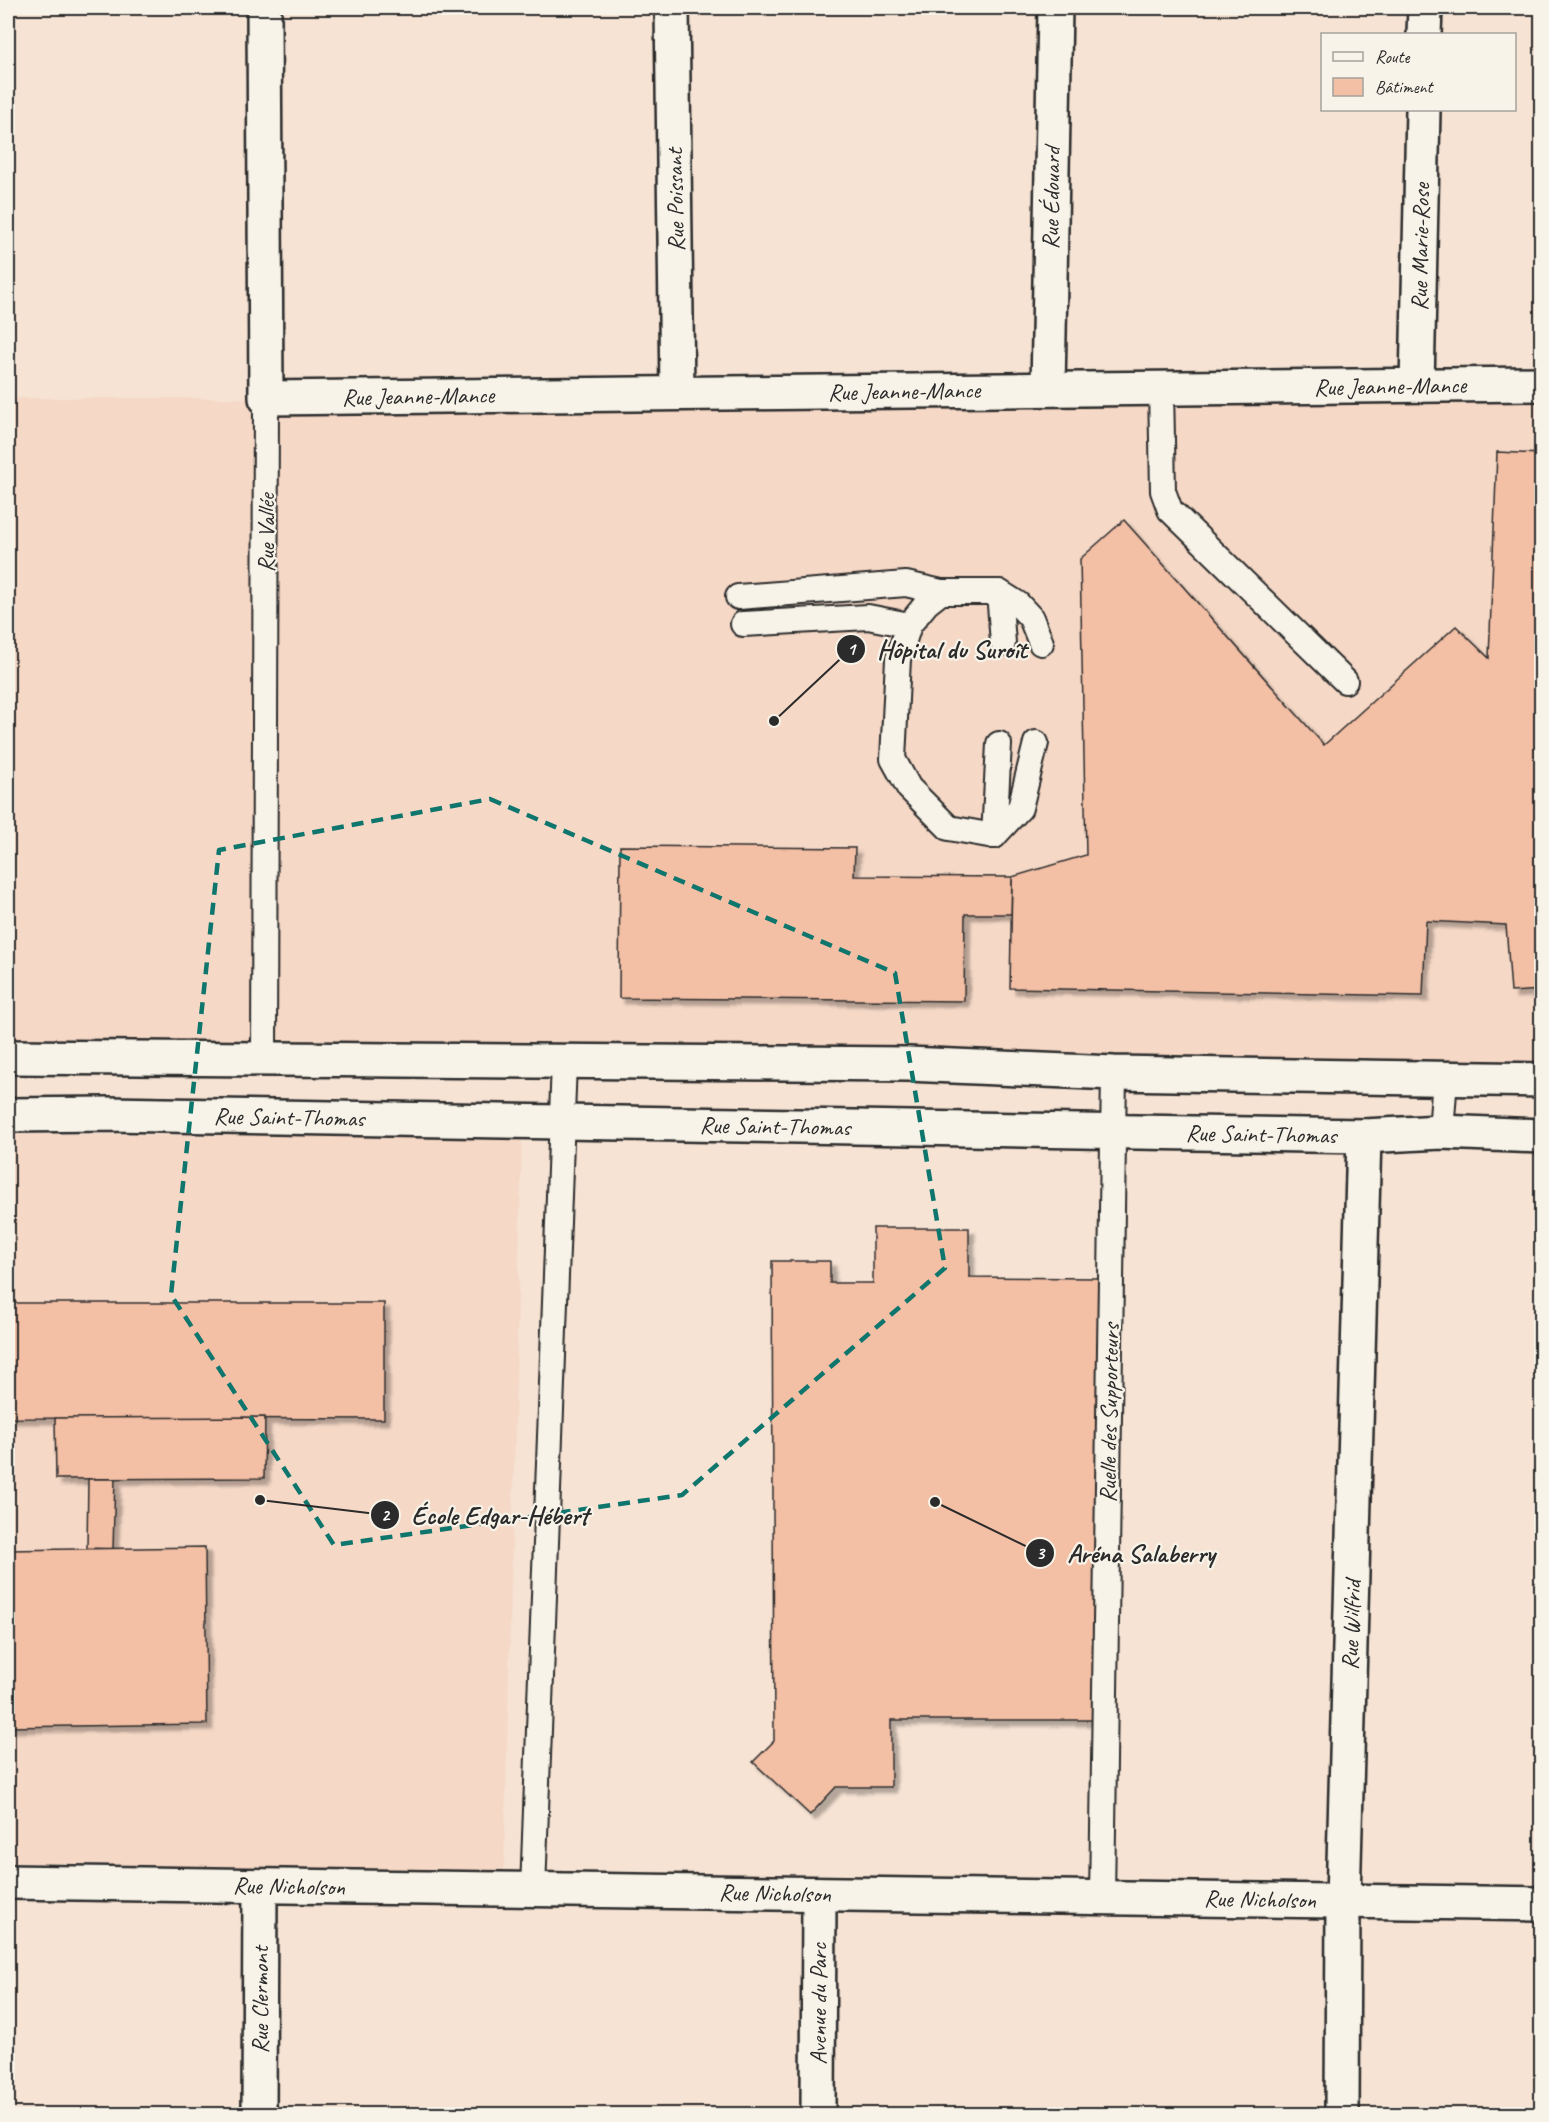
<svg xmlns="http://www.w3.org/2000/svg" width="1549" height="2122" font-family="Caveat,sans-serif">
<defs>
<filter id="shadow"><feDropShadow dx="5.5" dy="5.5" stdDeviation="1.5" flood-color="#0004"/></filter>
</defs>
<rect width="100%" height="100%" fill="#f6e3d4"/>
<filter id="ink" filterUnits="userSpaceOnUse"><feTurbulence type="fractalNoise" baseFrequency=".0167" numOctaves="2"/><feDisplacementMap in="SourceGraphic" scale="12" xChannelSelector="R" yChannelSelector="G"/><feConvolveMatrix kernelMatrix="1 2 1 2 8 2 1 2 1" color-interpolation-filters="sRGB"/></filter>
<g filter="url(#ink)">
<g fill="#f5d8c6">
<polygon points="1541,384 1541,1073 8,1043 8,398 266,398"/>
<polygon points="8,1134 522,1138 504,1872 8,1862"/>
</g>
<g fill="#f3bfa5" stroke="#2b2b2b" stroke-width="1.5" filter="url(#shadow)">
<polygon points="1497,452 1542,454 1542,990 1511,992 1506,925 1426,921 1423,996 1010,988 1012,877 1086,855 1080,559 1124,520 1324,745 1456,626 1489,658"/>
<polygon points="620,846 855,848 854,876 1012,877 1011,914 965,914 964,1001 619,998"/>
<polygon points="873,1228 969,1228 969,1277 1098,1278 1097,1720 891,1720 891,1787 836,1787 810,1815 753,1762 774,1741 772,1261 830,1261 830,1283 873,1283"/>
<polygon points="8,1303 384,1303 384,1419 8,1418"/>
<polygon points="265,1417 264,1478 56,1479 55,1418"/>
<polygon points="88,1479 115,1479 113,1549 87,1548"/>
<polygon points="205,1547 207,1724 8,1727 8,1550"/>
</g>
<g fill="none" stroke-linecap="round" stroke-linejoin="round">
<g stroke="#2b2b2b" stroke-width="28">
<g id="lane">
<polyline points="1161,388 1163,491 1170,510 1345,681"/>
<polyline points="999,592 1003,643"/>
<polyline points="738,597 906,584 941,592"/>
<polyline points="743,624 868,617 909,625"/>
<polyline points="994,836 949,828 909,788 893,759 898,659 909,625 927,603 941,592 999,592 1018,604 1031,618 1041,643"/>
<polyline points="994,836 1020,808 1036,743"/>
<polyline points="994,836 999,744"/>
<polyline points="264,1059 266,398"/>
<polyline points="1441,1132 1445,1078"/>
<polyline points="533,1890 564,1062"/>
<polyline points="1102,1898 1114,1073"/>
</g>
</g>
<g stroke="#2b2b2b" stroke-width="38">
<g id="street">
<polyline points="264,8 266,398 1542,384"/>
<polyline points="672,8 677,393"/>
<polyline points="1424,34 1425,8"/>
<polyline points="1417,385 1423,110"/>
<polyline points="1048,389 1055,8"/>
<polyline points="8,1882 1542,1904"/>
<polyline points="259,2114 260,1886"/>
<polyline points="818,2114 819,1894"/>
<polyline points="1342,2114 1343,1900 1364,1136"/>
</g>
</g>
<g stroke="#2b2b2b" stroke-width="38">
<g id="secondary">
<polyline points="8,1057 908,1064 1114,1073 1542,1080"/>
<polyline points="8,1115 108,1114 1364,1136 1441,1132 1542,1136"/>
</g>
</g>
<use href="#lane" stroke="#f7f3e8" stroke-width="24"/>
<use href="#street" stroke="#f7f3e8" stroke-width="33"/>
<use href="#secondary" stroke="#f7f3e8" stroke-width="33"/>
</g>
</g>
<path fill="none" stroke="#0f766e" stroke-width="4.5" stroke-dasharray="12 8" stroke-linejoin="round" d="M490,799L895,973L945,1268L682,1495L334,1545L171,1295L219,850Z"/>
<g text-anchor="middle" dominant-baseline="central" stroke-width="4.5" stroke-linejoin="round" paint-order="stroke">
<g font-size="24" fill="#2b2b2b" stroke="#f7f3e8">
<text transform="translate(1051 198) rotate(-89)">Rue Édouard</text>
<text transform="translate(675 200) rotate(-91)">Rue Poissant</text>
<text transform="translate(1420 247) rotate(-89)">Rue Marie-Rose</text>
<text transform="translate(1390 386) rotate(-1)">Rue Jeanne-Mance</text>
<text transform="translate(904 391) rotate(-1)">Rue Jeanne-Mance</text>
<text transform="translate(418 396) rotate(-1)">Rue Jeanne-Mance</text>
<text transform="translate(266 533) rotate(-90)">Rue Vallée</text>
<text transform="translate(289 1117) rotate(1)">Rue Saint-Thomas</text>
<text transform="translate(775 1126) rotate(1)">Rue Saint-Thomas</text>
<text transform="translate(1261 1134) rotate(1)">Rue Saint-Thomas</text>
<text transform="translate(1109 1413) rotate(-89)">Ruelle des Supporteurs</text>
<text transform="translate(1351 1625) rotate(-88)">Rue Wilfrid</text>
<text transform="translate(289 1886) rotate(1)">Rue Nicholson</text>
<text transform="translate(775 1893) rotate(1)">Rue Nicholson</text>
<text transform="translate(1260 1899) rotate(1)">Rue Nicholson</text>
<text transform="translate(260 2000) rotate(-90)">Rue Clermont</text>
<text transform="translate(818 2004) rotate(-90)">Avenue du Parc</text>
</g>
</g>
<path fill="none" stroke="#2b2b2b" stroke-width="2" d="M774 721L851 649M260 1500L385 1515M935 1502L1040 1553"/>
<g fill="#2b2b2b" stroke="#f7f3e8" stroke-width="2">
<circle cx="774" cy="721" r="6"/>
<circle cx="260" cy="1500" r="6"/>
<circle cx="935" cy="1502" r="6"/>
<circle cx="851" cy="649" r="15"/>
<circle cx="385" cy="1515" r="15"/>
<circle cx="1040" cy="1553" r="15"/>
</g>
<g font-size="18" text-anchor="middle" font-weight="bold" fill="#fff">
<text x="851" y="655">1</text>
<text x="385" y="1521">2</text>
<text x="1040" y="1559">3</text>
</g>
<g font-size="26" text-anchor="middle" font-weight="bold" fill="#2b2b2b" stroke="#f7f3e8" stroke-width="4.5" stroke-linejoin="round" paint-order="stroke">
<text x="952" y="658">Hôpital du Suroît</text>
<text x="500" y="1524">École Edgar-Hébert</text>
<text x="1141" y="1562">Aréna Salaberry</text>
</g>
<rect width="1549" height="2122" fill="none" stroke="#f7f3e8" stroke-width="30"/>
<rect x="15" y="15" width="1519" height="2092" fill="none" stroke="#2b2b2b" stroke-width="2" filter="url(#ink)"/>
<rect x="1321" y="33" width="195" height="78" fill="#f7f3e8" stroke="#a5a39c" stroke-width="1.5"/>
<rect x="1333" y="52" width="30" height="9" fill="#f7f3e8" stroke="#a5a39c" stroke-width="1.5"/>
<text x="1375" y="63" font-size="18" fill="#2b2b2b">Route</text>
<rect x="1333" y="78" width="30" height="18" fill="#f3bfa5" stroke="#a5a39c" stroke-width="1.5"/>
<text x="1375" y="93" font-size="18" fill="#2b2b2b">Bâtiment</text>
</svg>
